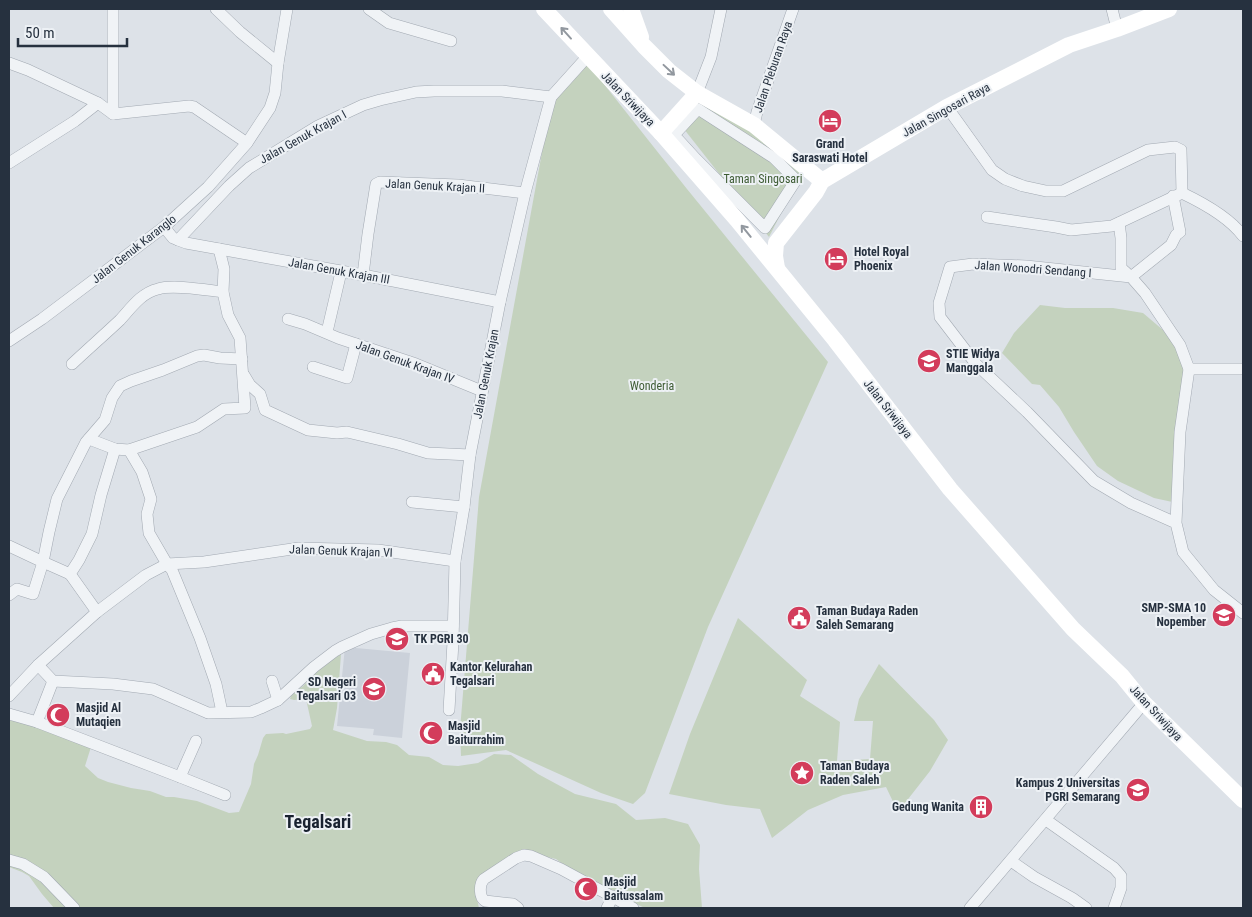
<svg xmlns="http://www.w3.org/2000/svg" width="1252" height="917" font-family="'Roboto Condensed',sans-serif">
<rect width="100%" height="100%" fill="#dde2e8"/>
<polygon fill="#cbd1da" points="345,647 410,653 402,738 373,735 374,729 337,726"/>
<g fill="#c4d2be">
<polygon points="588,64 687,189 828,362 708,627 645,793 633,804 601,793 506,750 461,756 460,730 479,497 551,103"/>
<polygon points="702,101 754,129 802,172 769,237 680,124"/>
<polygon points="1040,305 1065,308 1113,308 1143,313 1163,330 1182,357 1189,395 1177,503 1154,498 1118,481 1097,466 1074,432 1059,407 1040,385 1032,384 1002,353 1014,333"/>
<polygon points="738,618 807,680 800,696 840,722 837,761 870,759 873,721 854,721 859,699 879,664 934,720 948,740 930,771 898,812 886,787 843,795 808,810 772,838 760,809 726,805 669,794 690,734"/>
<path d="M341,654L337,708L333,730L367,741L386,742L397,745L409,755L429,757L443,765L458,766L478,763L494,754L511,755L538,774L575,794L616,804L636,820L665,818L688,824L700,845L699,869L702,908H645L630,901L564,865L556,859L521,851L511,855L500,863L477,899L479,908H54L42,894L29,876L22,872L9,867V720L22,722L91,747L85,766L98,778L108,782L131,788L150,791L166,797H174L197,801L229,813L239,812L251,784L254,764L258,755L263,738L266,734L283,733L286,734L310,729L312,726L306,699L294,700L290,699C292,692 299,690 304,685C315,674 326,661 341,654Z"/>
</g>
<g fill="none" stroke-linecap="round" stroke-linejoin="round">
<g stroke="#a2a9b2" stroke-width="12">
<g id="street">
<polyline points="113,9 113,114"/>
<polyline points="216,9 240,32 278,63"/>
<polyline points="369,9 389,23 451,41"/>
<polyline points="1112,9 1117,29"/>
<polyline points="9,63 28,70 98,103 113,114 189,106 194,107 247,143"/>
<polyline points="697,93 711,57 721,9"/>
<polyline points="947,107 992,170 1005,179 1023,186 1046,191 1063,191 1148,150 1175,147 1181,150 1182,193"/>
<polygon points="698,109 774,158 796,180 765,228 696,159 674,135"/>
<polyline points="754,125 757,112 793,9"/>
<polyline points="9,163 75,121 98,103"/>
<path d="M987,217L1056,227L1071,230L1112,226L1182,193C1203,203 1229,217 1243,236"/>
<polyline points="1119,223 1121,238 1121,268 1131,277 1171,245 1176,235 1180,232 1173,196"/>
<polyline points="164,227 173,238 178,240 229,186 249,168 318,126 363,105 380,100 416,92 434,91 502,91 551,97"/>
<polyline points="178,240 186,243 363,275 500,302"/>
<polyline points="363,275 368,234 376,184 380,182 458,185 525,193"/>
<polyline points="288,319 305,324 338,338 416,364 482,391"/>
<polyline points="327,332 341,272"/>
<polyline points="9,341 42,319 164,227 208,187 247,143 270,108 275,93 278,63 287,9"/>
<path d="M72,364C88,349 104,335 120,320C131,308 141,293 158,289C173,284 206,290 223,292"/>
<polyline points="313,367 347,378 356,344"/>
<polyline points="1189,369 1243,369"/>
<polyline points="244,375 250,385 260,394 265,410 308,430 337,433 347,432 398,444 428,453 470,455"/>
<polyline points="89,439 115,449 129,450 197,427 224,409 245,408 240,338 228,315 223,292 224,269 219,249"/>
<polyline points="129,450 142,472 151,499 147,514 149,533 167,564 172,570 200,638 216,684 222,712"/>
<polyline points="412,502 464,507"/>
<polyline points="1176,523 1131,503 1094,481 1027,412 976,364 940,317 939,303 950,267 973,264 1026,266 1131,277 1145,293 1180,345 1189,369 1180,432 1176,523 1183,552 1214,590 1243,613"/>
<polyline points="9,546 43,562 33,594 17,589 9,595"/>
<polyline points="70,574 43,562 49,532 57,499 86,442 105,420 112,398 120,386 131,381 163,370 197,356 204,355 220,358 242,359"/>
<polyline points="97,612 70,574 79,560 92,534 101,495 115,449"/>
<polyline points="38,665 53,681 113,684 153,689 208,713 251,712 261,708 278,700 314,667 335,651 342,647 371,634 392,628 402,626 453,626"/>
<polyline points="272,681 278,700"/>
<polyline points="9,696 38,665 97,612 146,575 167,564 204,562 299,548 378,550 455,561"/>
<polyline points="449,710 453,642 455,561 464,507 470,455 500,302 525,193 551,97 587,57"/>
<polyline points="9,714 37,722 180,777 225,795"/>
<polyline points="37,722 53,681"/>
<polyline points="180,777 196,741"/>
<polyline points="1046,820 1114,868 1121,876 1121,888 1114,908"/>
<polyline points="9,860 23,864 44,877 74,908"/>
<polyline points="1011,861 1034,877 1072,898 1086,908"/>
<path d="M518,908L513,904L485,901C479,897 479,884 484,879L516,858L524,855L531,856L561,869L633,908"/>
<polyline points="607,908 613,896"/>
<polyline points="970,908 1144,703"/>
</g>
</g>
<use href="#street" stroke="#f0f3f6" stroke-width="11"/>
<g stroke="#fff" stroke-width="16">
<polyline points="544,9 661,133 737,220 835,340 950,489 1073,629 1122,676 1144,703 1243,800"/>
<polyline points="611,9 644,46 669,71 697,93 754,125 822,181"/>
<polyline points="631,9 641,37"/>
<polyline points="661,133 697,93"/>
<polyline points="777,268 775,256 776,243 816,192 822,181 947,107 1069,45 1117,29 1169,9"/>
</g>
</g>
<defs><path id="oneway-shaft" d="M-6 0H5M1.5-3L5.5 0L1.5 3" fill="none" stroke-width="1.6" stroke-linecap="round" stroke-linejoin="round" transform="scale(1.25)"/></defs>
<g stroke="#92989f">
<use href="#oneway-shaft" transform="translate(566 33) rotate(-132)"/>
<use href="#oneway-shaft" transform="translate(669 70) rotate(43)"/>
<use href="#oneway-shaft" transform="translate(746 231) rotate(-129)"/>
</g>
<defs>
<g id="hotel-disc" transform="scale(1.25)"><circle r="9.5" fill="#d33c5b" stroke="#edf1f5"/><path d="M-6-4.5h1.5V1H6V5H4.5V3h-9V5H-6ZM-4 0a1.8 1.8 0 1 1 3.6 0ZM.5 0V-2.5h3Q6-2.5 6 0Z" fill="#fff"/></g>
<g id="university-disc" transform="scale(1.25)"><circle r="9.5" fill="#d33c5b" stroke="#edf1f5"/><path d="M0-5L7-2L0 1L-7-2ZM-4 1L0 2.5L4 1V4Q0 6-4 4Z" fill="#fff"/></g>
<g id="school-disc" transform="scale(1.25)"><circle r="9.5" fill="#d33c5b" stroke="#edf1f5"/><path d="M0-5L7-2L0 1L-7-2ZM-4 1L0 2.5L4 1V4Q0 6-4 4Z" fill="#fff"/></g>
<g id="civic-disc" transform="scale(1.25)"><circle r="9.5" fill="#d33c5b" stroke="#edf1f5"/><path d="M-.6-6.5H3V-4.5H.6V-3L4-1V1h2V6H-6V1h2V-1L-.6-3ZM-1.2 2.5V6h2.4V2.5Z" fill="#fff"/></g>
<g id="mosque-disc" transform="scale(1.25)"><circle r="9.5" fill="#d33c5b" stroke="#edf1f5"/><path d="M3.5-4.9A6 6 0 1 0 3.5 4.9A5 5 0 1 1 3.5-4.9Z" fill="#fff"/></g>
<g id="sight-disc" transform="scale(1.25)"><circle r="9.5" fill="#d33c5b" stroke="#edf1f5"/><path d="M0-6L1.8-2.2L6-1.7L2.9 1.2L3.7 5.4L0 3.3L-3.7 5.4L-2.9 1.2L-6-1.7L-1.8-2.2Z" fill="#fff"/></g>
<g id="building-disc" transform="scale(1.25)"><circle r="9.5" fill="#d33c5b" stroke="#edf1f5"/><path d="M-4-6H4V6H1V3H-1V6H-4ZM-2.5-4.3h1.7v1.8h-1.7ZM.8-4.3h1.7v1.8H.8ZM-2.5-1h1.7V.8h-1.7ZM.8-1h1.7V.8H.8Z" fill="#fff"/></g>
</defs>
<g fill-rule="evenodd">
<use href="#hotel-disc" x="830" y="121"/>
<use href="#hotel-disc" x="836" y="259"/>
<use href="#university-disc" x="929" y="361"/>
<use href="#school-disc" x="1224" y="615"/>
<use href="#civic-disc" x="799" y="618"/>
<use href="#school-disc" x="397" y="639"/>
<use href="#civic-disc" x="433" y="674"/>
<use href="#school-disc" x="374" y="689"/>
<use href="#mosque-disc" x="58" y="715"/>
<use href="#mosque-disc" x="431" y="733"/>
<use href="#sight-disc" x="802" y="773"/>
<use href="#university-disc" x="1138" y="790"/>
<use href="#building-disc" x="981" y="807"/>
<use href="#mosque-disc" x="586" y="889"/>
</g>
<g text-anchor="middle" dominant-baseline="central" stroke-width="4" stroke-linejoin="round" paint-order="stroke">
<g font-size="12" fill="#26313f" stroke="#edf1f5">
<text transform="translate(773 67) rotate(-71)">Jalan Pleburan Raya</text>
<text transform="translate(628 99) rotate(46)">Jalan Sriwijaya</text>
<text transform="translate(946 110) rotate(-29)">Jalan Singosari Raya</text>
<text transform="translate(303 137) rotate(-29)">Jalan Genuk Krajan I</text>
<text transform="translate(435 186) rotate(3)">Jalan Genuk Krajan II</text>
<text transform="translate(134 249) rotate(-38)">Jalan Genuk Karanglo</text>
<text transform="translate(1033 269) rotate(4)">Jalan Wonodri Sendang I</text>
<text transform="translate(339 271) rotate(10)">Jalan Genuk Krajan III</text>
<text transform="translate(405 362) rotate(20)">Jalan Genuk Krajan IV</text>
<text transform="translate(486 374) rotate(-79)">Jalan Genuk Krajan</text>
<text transform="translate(888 409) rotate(52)">Jalan Sriwijaya</text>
<text transform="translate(341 551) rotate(2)">Jalan Genuk Krajan VI</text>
<text transform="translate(1156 713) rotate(47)">Jalan Sriwijaya</text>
</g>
<g font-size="12" font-weight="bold" fill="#26313f" stroke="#edf1f5" text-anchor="start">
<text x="830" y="144" text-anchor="middle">Grand<tspan x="830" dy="14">Saraswati Hotel</tspan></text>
<text x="854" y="252">Hotel Royal<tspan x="854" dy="14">Phoenix</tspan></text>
<text x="946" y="354">STIE Widya<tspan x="946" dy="14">Manggala</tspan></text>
<text x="1206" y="608" text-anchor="end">SMP-SMA 10<tspan x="1206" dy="14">Nopember</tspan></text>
<text x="816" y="611">Taman Budaya Raden<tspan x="816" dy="14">Saleh Semarang</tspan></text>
<text x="414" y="639">TK PGRI 30</text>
<text x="450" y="667">Kantor Kelurahan<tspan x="450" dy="14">Tegalsari</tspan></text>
<text x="356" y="682" text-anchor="end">SD Negeri<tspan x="356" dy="14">Tegalsari 03</tspan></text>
<text x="76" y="708">Masjid Al<tspan x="76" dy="14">Mutaqien</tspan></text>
<text x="448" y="726">Masjid<tspan x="448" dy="14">Baiturrahim</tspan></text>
<text x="820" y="766">Taman Budaya<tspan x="820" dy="14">Raden Saleh</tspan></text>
<text x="1120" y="783" text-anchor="end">Kampus 2 Universitas<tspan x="1120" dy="14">PGRI Semarang</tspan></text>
<text x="964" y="807" text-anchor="end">Gedung Wanita</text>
<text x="604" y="882">Masjid<tspan x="604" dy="14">Baitussalam</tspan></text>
</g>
<g font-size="12" fill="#3d5b33" stroke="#edf1f5">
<text x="763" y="179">Taman Singosari</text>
<text x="652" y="386">Wonderia</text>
</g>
<g font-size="18" font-weight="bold" fill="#192230" stroke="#edf1f5">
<text x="318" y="821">Tegalsari</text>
</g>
</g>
<rect width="1252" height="917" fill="none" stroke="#26313f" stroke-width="20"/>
<path d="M18 38v8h109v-8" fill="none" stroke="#26313f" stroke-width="2.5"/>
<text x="25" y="38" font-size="15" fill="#26313f" stroke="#edf1f5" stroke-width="4" paint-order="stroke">50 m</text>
</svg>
